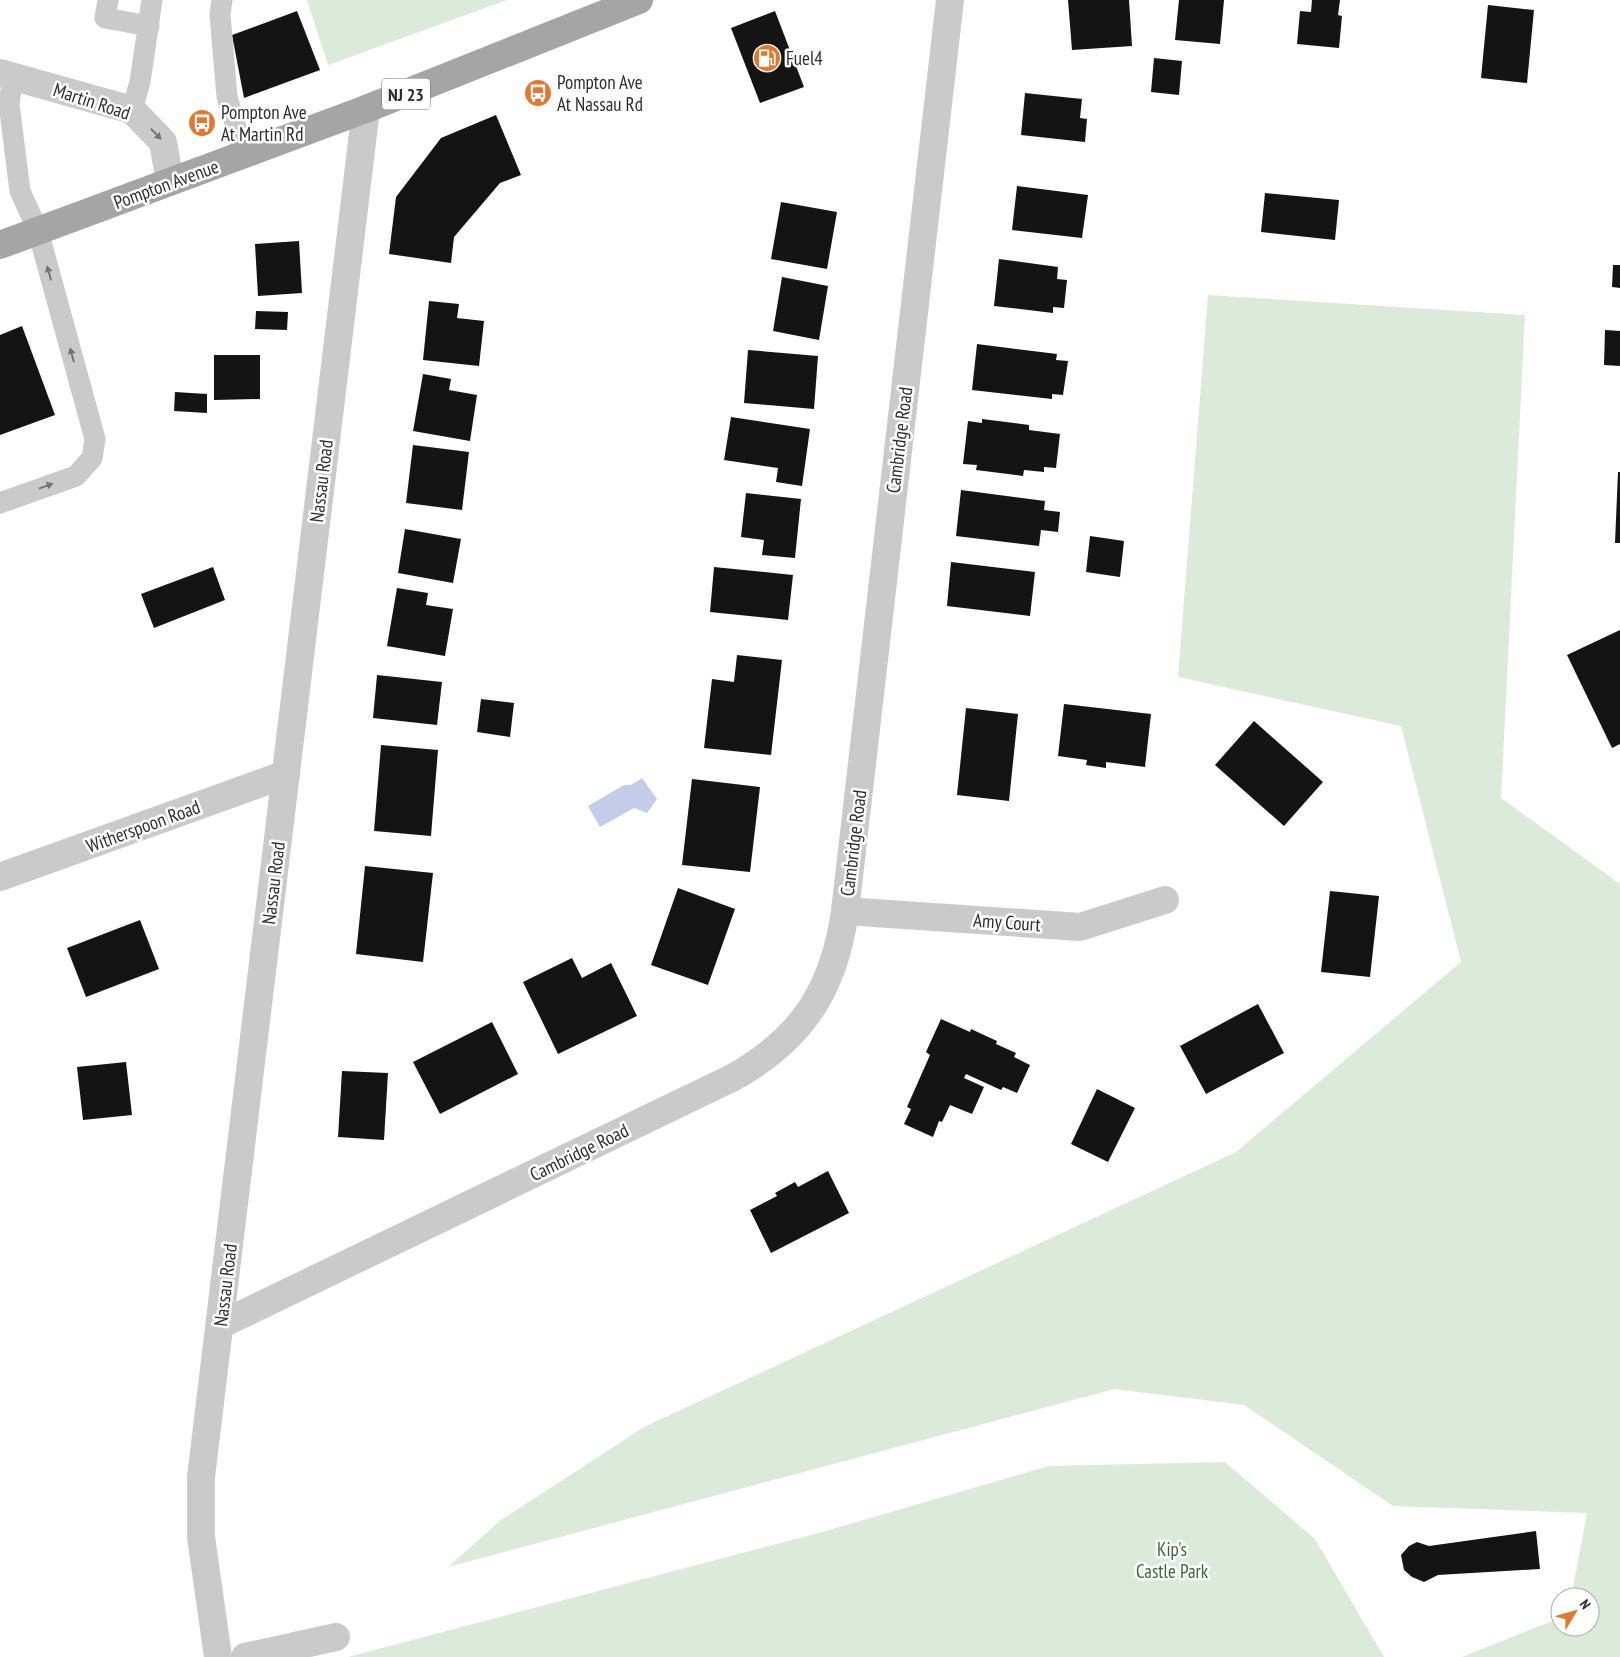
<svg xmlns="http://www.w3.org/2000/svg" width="1620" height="1657" font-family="'PT Sans Narrow',sans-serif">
<rect width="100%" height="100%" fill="#fff"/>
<g fill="#dbeada">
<polygon points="307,0 507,0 328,65"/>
<polygon points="1208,295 1525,315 1501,798 1620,884 1620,1657 1462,1657 1560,1618 1560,1627 1590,1627 1590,1597 1571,1597 1587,1513 1393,1506 1244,1405 1114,1389 448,1567 501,1520 644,1427 1236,1152 1461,962 1401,726 1178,677"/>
<polygon points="1225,1462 1315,1539 1384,1657 348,1657 822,1532 1049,1466"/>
</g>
<polygon fill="#c6cbea" points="642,778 657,799 647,813 634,808 600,827 588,806 624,785 631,785"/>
<g fill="#141414">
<polygon points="1068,0 1129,0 1132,46 1072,50"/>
<polygon points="1179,0 1224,0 1220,44 1175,40"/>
<polygon points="1312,0 1340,0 1338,15 1342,16 1339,48 1297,44 1300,11 1311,12"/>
<polygon points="1488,5 1534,10 1527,83 1481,78"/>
<polygon points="297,11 320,70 244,98 232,35"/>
<polygon points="775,11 804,87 760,103 731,28"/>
<polygon points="1154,58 1182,61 1179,95 1151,92"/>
<polygon points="1025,93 1082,99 1080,118 1087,119 1085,142 1021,135"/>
<polygon points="496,115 521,175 500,183 454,237 451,263 389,254 396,197 441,138"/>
<polygon points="1017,186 1088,195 1082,238 1012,230"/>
<polygon points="1265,193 1339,200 1335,240 1261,232"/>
<polygon points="781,202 837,212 827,269 771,259"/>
<polygon points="299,241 302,293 258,296 255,244"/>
<polygon points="999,259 1058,267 1057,279 1067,280 1064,308 1053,307 1053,313 994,306"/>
<polygon points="1613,265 1620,265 1620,288 1612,287"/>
<polygon points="782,277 828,286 819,340 773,331"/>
<polygon points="429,301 459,304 457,318 484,321 479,366 423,360"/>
<polygon points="256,311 288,312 287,330 255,329"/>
<polygon points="22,326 55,415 0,435 0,335"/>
<polygon points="1605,330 1620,331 1620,366 1604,365"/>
<polygon points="977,344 1057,354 1056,360 1068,361 1063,395 1052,394 1052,399 972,390"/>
<polygon points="748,350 818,356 814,409 744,403"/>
<polygon points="214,355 260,355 260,399 214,400"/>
<polygon points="423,374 451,379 449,390 477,395 470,441 413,431"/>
<polygon points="175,392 207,394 207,413 174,411"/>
<polygon points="731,417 810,429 802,486 776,482 778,468 724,460"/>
<polygon points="982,419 1029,425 1029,430 1060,434 1056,468 1044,467 1044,472 1024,470 1023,476 976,470 977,465 963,464 968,421 982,423"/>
<polygon points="413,445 469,452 462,510 406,503"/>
<polygon points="1618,472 1620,472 1620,543 1615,543"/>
<polygon points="961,490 1045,501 1044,510 1060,512 1058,532 1041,530 1039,546 956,536"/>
<polygon points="746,493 801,499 795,558 762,555 764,540 741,537"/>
<polygon points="405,529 461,539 453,583 398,573"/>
<polygon points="1090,536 1124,541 1120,577 1086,572"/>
<polygon points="951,562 1035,572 1030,616 947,606"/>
<polygon points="213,567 225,600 154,628 141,594"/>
<polygon points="714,567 793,575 788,620 710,612"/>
<polygon points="397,588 428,593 426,605 453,609 445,656 387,646"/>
<polygon points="1620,630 1620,744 1612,748 1567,655"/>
<polygon points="737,655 782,660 771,755 704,748 712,679 734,682"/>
<polygon points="377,675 442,682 437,725 373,718"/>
<polygon points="481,699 514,703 510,737 477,732"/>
<polygon points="1064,704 1151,714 1145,767 1106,762 1106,768 1086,765 1087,760 1058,756"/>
<polygon points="966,708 1018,714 1009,801 957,795"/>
<polygon points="1254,721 1323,782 1284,826 1215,765"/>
<polygon points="381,745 438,750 431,836 374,831"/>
<polygon points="692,779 760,787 750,872 682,865"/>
<polygon points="365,866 433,873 423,962 356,954"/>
<polygon points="678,888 735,909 708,985 651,965"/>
<polygon points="1330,891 1379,896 1370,977 1321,972"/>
<polygon points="140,920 159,969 86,997 67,948"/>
<polygon points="572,958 582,978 611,963 637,1016 558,1054 523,982"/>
<polygon points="1258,1004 1284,1053 1206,1094 1180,1046"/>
<polygon points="941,1019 970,1032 971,1029 997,1041 996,1044 1016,1053 1014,1057 1030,1065 1017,1093 1003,1087 1001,1090 966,1074 964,1078 984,1087 972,1114 950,1105 942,1122 939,1121 933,1137 904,1124 911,1109 907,1107 930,1055 926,1052"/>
<polygon points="492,1022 518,1074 440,1114 413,1062"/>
<polygon points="126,1062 132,1115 83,1120 77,1067"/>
<polygon points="342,1071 388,1073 384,1140 338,1137"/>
<polygon points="1097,1089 1135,1108 1108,1162 1071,1144"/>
<polygon points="828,1171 849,1213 771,1253 750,1210 777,1196 775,1193 795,1182 798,1187"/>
<polygon points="1536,1531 1540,1569 1438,1575 1424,1582 1412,1577 1404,1570 1401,1555 1409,1546 1417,1542 1429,1546"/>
</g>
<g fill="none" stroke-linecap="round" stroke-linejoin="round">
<g stroke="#cacaca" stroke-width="21">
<polyline points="108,0 105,18 149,26"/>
<polyline points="222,0 220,15 227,97 244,154"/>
<polyline points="132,110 140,82 152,0"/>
<polyline points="0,503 76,476 92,458 95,439 38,231 20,191 9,104 13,76"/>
</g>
<g stroke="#cacaca" stroke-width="28">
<polyline points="0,73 132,110 163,142 170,182"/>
<polyline points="0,877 286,774"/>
<polyline points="845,911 1080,927 1165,900"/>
<path d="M220,1325L732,1078C802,1039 834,990 845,911L950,0"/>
<polyline points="218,1657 201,1537 201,1477 366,109"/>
<polyline points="245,1657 336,1637"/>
</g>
<polyline stroke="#a5a5a5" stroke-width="28" points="0,245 366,109 639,0"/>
</g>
<defs><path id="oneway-solid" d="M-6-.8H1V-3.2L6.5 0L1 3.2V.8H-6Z" transform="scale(1.25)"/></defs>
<g fill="#747474">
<use href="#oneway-solid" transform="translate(156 134) rotate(46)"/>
<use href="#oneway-solid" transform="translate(49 273) rotate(-106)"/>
<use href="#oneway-solid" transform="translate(72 355) rotate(-105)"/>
<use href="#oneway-solid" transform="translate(46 486) rotate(-20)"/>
</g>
<defs>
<g id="fuel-disc" transform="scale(1.4375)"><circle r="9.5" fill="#e37730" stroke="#fff"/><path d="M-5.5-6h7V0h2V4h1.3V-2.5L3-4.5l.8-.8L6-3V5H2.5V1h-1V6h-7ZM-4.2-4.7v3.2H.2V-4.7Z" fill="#fff"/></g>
<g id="bus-disc" transform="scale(1.4375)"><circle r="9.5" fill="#e37730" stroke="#fff"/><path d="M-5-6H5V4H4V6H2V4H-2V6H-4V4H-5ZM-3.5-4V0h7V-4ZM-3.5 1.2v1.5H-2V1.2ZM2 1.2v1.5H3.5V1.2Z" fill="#fff"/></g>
</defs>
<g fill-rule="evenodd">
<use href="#fuel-disc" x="767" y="58"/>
<use href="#bus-disc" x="538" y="93"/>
<use href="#bus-disc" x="202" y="123"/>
</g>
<g text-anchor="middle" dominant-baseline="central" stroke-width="5" stroke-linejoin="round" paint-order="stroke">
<rect fill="#fff" stroke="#6c6c6c" stroke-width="1" x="382" y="78.5" width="48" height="31" rx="4"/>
<g font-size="18" font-weight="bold" fill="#2d2d2d">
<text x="406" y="94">NJ 23</text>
</g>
<g font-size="19" fill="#2d2d2d" stroke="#fff" text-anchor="start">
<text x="786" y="58">Fuel4</text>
<text x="557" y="82">Pompton Ave<tspan x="557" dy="22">At Nassau Rd</tspan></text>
<text x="221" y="112">Pompton Ave<tspan x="221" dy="22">At Martin Rd</tspan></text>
</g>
<g font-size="19" fill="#2d2d2d" stroke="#fff">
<text transform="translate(92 101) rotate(18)">Martin Road</text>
<text transform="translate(166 184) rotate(-20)">Pompton Avenue</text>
<text transform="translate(899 440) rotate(-83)">Cambridge Road</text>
<text transform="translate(321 481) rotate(-83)">Nassau Road</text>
<text transform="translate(143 826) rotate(-20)">Witherspoon Road</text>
<text transform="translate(853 843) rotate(-83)">Cambridge Road</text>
<text transform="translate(273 883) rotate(-83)">Nassau Road</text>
<text transform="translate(1007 922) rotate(4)">Amy Court</text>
<text transform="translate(579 1152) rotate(-26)">Cambridge Road</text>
<text transform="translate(225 1285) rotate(-83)">Nassau Road</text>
</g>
<g font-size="19" fill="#3b683b" stroke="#fff">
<text x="1172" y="1549">Kip's<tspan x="1172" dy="22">Castle Park</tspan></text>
</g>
</g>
<g transform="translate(1575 1612) rotate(53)"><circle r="24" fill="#ffffff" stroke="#ababab"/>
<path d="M0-4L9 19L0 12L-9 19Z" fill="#e37730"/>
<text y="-8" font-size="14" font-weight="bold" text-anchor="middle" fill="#2d2d2d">N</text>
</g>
</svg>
